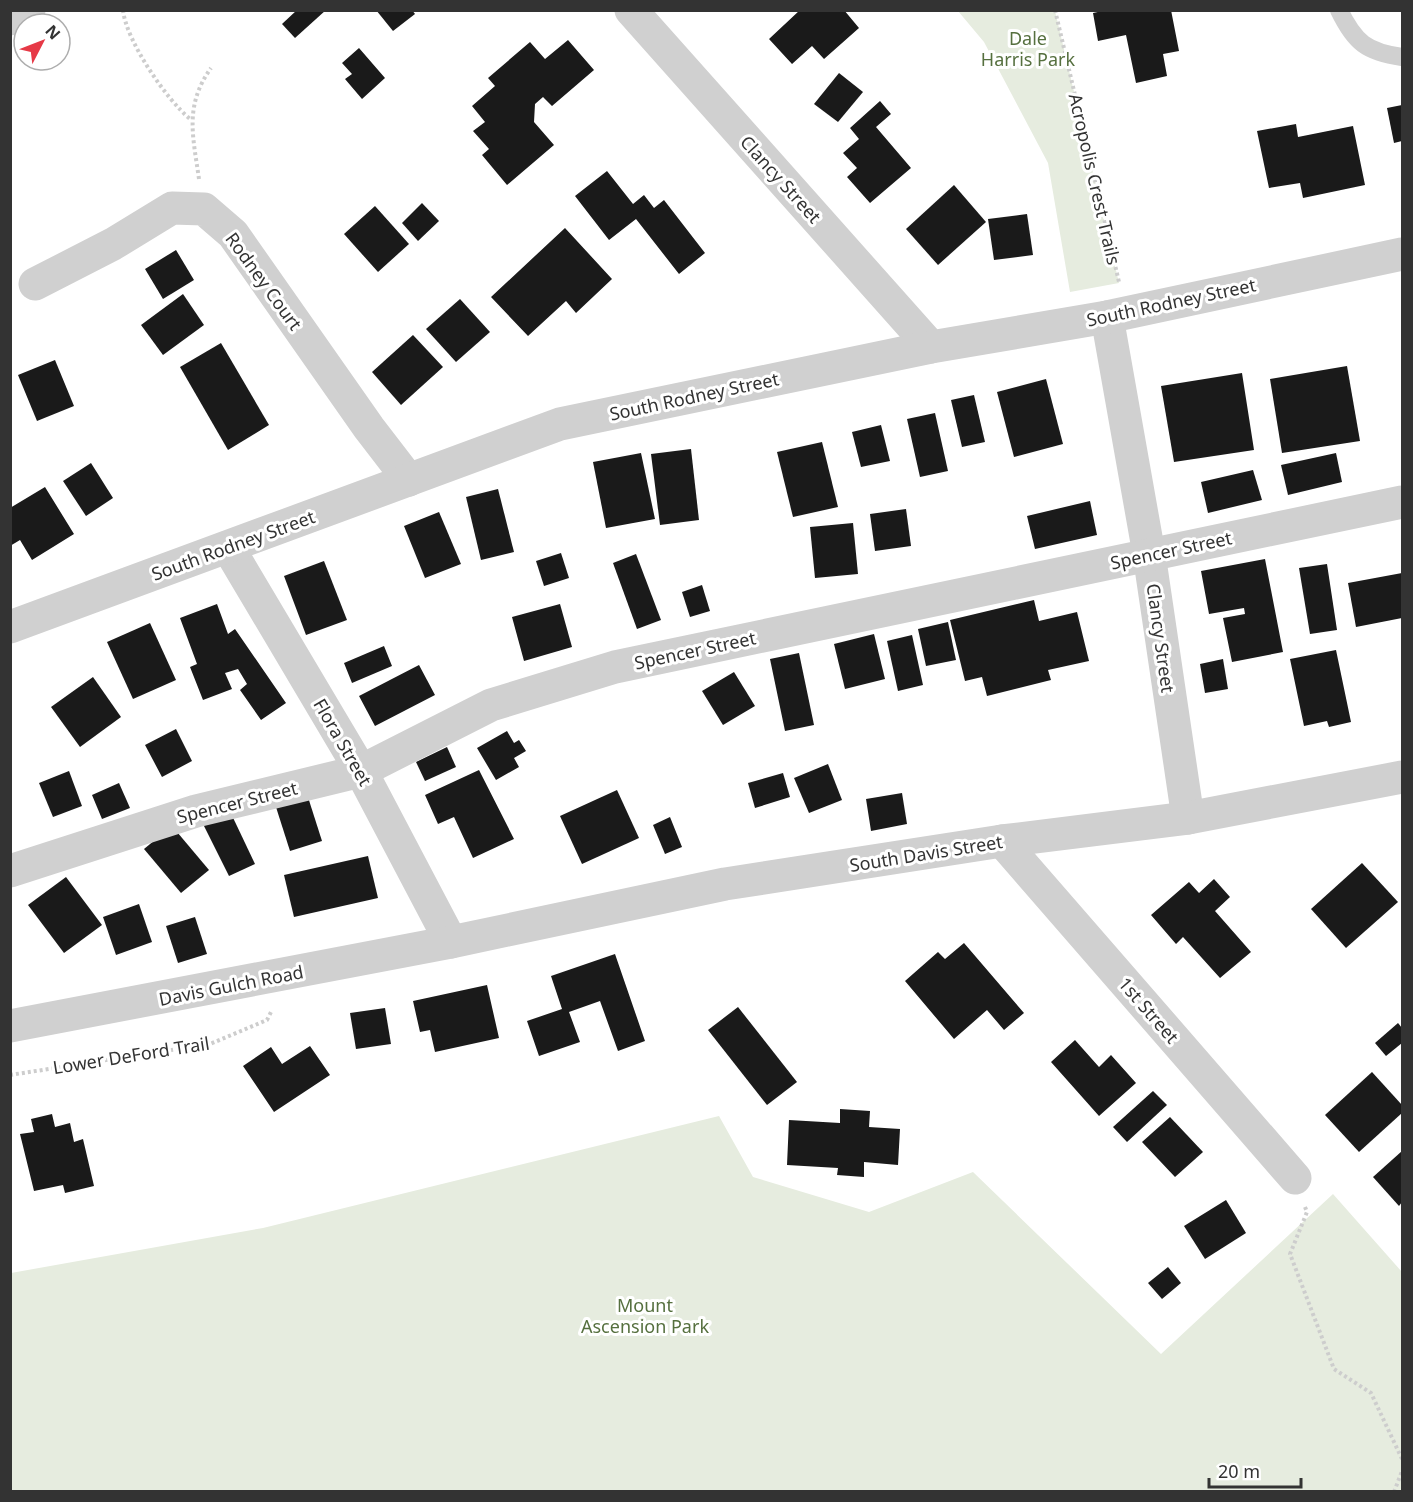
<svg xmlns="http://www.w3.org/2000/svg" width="1413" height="1502" font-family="'Noto Sans',sans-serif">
<rect width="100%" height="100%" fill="#fff"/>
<g fill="#e6ecdf">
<polygon points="958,11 1055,11 1119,283 1070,292 1048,163 984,42"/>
<polygon points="719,1116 753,1177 869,1212 973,1172 1161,1354 1333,1194 1402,1272 1402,1491 11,1491 11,1273 263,1228"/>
</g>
<g fill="#1a1a1a">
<polygon points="297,10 326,10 295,38 282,24"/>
<polygon points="376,10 412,10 415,14 393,31"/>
<polygon points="800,10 844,10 859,28 824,59 812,46 792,64 769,39"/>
<polygon points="1107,10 1171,10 1179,51 1163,54 1167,76 1136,83 1126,35 1098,41 1093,13"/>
<polygon points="568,40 594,70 552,106 543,97 535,104 534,122 554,145 507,185 482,155 489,149 473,131 485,122 472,106 495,86 488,78 530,42 545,59"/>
<polygon points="359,48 385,78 362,99 345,79 352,74 342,63"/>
<polygon points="839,73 863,92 838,122 814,104"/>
<polygon points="880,101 891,114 876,127 911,168 870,203 847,177 857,168 843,153 859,139 850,128"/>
<polygon points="1402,105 1402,141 1394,143 1387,108"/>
<polygon points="1296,124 1298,137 1353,126 1365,185 1303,198 1300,183 1269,188 1257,131"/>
<polygon points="607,171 633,204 644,195 654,208 664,200 705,253 679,274 636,219 609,240 575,196"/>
<polygon points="954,185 986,222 938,265 906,229"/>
<polygon points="422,203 439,221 418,241 402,223"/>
<polygon points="375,206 409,244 378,272 344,234"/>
<polygon points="1027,214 1033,255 994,260 988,219"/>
<polygon points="565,228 612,279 576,313 566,301 528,336 491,297"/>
<polygon points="176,250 194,280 163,299 145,269"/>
<polygon points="183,294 204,325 163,355 141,325"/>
<polygon points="460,299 490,332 456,362 426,329"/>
<polygon points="413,335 443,367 401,405 372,372"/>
<polygon points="221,343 269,425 228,450 180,367"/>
<polygon points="55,360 74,406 37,421 18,375"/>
<polygon points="1347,366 1360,441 1282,453 1270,379"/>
<polygon points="1242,373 1254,450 1174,462 1161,386"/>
<polygon points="1046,379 1063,444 1014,457 997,392"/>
<polygon points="974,395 985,442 962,447 951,400"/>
<polygon points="935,413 948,471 920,477 907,419"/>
<polygon points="881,425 890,461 861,467 852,432"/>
<polygon points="822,442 838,507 793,517 777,452"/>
<polygon points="691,449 699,520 660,525 651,454"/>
<polygon points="641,453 655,519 606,528 593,462"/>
<polygon points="1336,453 1342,482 1288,495 1281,465"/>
<polygon points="91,463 113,498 86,516 63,481"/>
<polygon points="1253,470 1262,500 1208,513 1201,482"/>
<polygon points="45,487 74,534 32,560 20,540 10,546 10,508"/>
<polygon points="498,489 514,552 481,560 466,497"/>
<polygon points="1090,501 1097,535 1035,549 1027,516"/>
<polygon points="906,509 911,546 875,551 870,514"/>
<polygon points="439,512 461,564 425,578 404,526"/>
<polygon points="853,523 858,574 815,578 810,527"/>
<polygon points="561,553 569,578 544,586 536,561"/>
<polygon points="636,554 661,620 637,629 613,563"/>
<polygon points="1265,559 1283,652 1232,662 1223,618 1245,614 1244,608 1209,614 1201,571"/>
<polygon points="324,561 347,620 306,635 284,576"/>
<polygon points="1327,564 1337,630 1310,634 1299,568"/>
<polygon points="1402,573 1402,618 1356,627 1348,583"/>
<polygon points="702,585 710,611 690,617 682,592"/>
<polygon points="1034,600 1039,621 1077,612 1089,661 1048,670 1051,680 987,696 982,677 965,681 950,620"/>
<polygon points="217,604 228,634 235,629 286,703 261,720 240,690 247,684 238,669 225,673 232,689 203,700 190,667 197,664 180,618"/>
<polygon points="560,604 572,647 524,661 512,617"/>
<polygon points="948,622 956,660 926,666 918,629"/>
<polygon points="150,623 176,680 133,699 107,642"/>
<polygon points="874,634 885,679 845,689 834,644"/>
<polygon points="912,635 923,685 898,691 887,641"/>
<polygon points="384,646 392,666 352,683 344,663"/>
<polygon points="1336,650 1351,722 1329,727 1327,721 1304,726 1290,659"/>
<polygon points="799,653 814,725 785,731 770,659"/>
<polygon points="1223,659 1228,689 1205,693 1200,664"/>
<polygon points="419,665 435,695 375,726 359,696"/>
<polygon points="734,672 755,706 723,725 702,691"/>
<polygon points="93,677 121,717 80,747 51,707"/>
<polygon points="176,729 192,761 162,777 145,745"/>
<polygon points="507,731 514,743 519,740 526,751 514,758 519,767 496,780 477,748"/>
<polygon points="447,747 456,767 425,781 416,762"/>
<polygon points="828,764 842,800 809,813 794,778"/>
<polygon points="479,770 514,839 473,858 454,817 438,824 425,795"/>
<polygon points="69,771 82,806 53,817 39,783"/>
<polygon points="783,773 790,797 755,808 748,783"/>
<polygon points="119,783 130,808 102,819 92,795"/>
<polygon points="617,790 639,838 582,864 560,816"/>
<polygon points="902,793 907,824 871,831 866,799"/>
<polygon points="307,794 322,841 290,851 275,804"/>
<polygon points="227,805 255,864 229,876 200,818"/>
<polygon points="670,817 682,847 665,854 653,825"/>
<polygon points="172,826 209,870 181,893 144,849"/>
<polygon points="368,856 378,898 294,917 284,875"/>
<polygon points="1362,863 1398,902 1346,948 1311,909"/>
<polygon points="66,877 102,925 64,953 28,905"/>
<polygon points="1214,879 1230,897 1215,911 1251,952 1220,978 1183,937 1176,944 1151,915 1189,882 1199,893"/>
<polygon points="139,904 152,942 116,955 103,917"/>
<polygon points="195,917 207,954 178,963 166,926"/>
<polygon points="964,943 1024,1013 1004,1030 987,1010 954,1039 905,981 938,952 945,959"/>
<polygon points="615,954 645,1041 618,1051 600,1001 569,1012 580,1042 539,1056 527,1021 562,1009 551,976"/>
<polygon points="487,985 499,1038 435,1052 430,1030 420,1032 413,1001"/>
<polygon points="738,1007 797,1082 767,1105 708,1030"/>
<polygon points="385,1008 391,1044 356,1049 350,1013"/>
<polygon points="1398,1023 1402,1028 1402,1043 1386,1056 1375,1043"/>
<polygon points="1075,1040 1099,1067 1111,1055 1136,1083 1099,1116 1051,1062"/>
<polygon points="310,1046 330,1075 274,1112 243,1066 271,1047 282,1064"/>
<polygon points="1372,1072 1402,1105 1402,1113 1359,1152 1325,1115"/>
<polygon points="1153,1091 1167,1105 1127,1142 1113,1127"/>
<polygon points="840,1109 870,1111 869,1127 900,1129 898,1165 864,1162 864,1177 837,1175 838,1168 787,1165 789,1120 840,1123"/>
<polygon points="52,1114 55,1127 70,1123 74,1142 83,1139 94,1186 65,1193 63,1185 34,1191 20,1134 34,1132 31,1119"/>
<polygon points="1170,1117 1203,1152 1175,1177 1142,1142"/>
<polygon points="1402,1151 1402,1202 1399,1206 1373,1177"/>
<polygon points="1226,1200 1246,1233 1205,1259 1184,1226"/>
<polygon points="1168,1267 1181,1283 1162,1299 1148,1283"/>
</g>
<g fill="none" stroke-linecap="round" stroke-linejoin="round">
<g stroke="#cdcdcd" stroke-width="4" stroke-dasharray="3 3" stroke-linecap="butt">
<path d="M123,10C126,41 167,100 190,119"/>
<polyline points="1055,10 1119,282"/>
<path d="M199,179C193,136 184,106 211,68"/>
<polyline points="10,1075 210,1044 267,1020 272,1010"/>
<polyline points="1305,1207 1307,1212 1290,1254 1334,1369 1371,1393 1402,1459"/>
<polyline points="1394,1492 1402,1471"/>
</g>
<path stroke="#d0d0d0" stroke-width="18" d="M1339,10C1355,43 1367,52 1402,57"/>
<g stroke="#d0d0d0" stroke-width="33">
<polyline points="631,10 931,347"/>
<polyline points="10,19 29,10"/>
<polyline points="35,284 113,244 172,208 204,209 233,234 369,428 409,480"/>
<polyline points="1107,317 1149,554 1188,818"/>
<polyline points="228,547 361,771 451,942"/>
<polyline points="10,627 560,424 931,347 1107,317 1402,254"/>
<polyline points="1002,841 1295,1178"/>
<polyline points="10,871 196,811 361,771 491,705 615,667 1402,502"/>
<polyline points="10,1026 451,942 725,884 1002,841 1188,818 1402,777"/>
</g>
</g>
<g text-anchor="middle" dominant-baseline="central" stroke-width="6" stroke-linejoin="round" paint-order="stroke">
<g font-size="18" fill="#56703f" stroke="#fff">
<text x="1028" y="38">Dale<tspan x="1028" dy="21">Harris Park</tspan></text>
<text x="645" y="1305">Mount<tspan x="645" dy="21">Ascension Park</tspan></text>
</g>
<g font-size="18" fill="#333" stroke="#fff">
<text transform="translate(781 179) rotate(48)">Clancy Street</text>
<text transform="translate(1095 179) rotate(77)">Acropolis Crest Trails</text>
<text transform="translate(264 281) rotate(54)">Rodney Court</text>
<text transform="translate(1171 302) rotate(-12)">South Rodney Street</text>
<text transform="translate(694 396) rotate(-12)">South Rodney Street</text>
<text transform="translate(233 545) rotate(-20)">South Rodney Street</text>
<text transform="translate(1171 550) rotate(-12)">Spencer Street</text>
<text transform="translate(1161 638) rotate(82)">Clancy Street</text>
<text transform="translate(695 650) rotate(-12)">Spencer Street</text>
<text transform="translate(343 742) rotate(60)">Flora Street</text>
<text transform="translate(237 802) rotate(-14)">Spencer Street</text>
<text transform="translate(926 853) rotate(-9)">South Davis Street</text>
<text transform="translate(231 985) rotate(-11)">Davis Gulch Road</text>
<text transform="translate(1149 1010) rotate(49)">1st Street</text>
<text transform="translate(131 1055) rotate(-9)">Lower DeFord Trail</text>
</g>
</g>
<rect width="1413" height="1502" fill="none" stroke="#333333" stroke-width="24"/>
<g transform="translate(42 42) rotate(48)"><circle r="28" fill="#ffffff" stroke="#adadad" stroke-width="1.5"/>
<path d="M0-4.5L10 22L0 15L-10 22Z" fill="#e63946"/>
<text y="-9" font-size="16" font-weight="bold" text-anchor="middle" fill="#333333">N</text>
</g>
<path d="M1209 1478v9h92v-9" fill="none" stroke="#333333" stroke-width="3"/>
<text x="1218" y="1478" font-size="18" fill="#333333" stroke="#ffffff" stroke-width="4.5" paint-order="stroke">20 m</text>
</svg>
